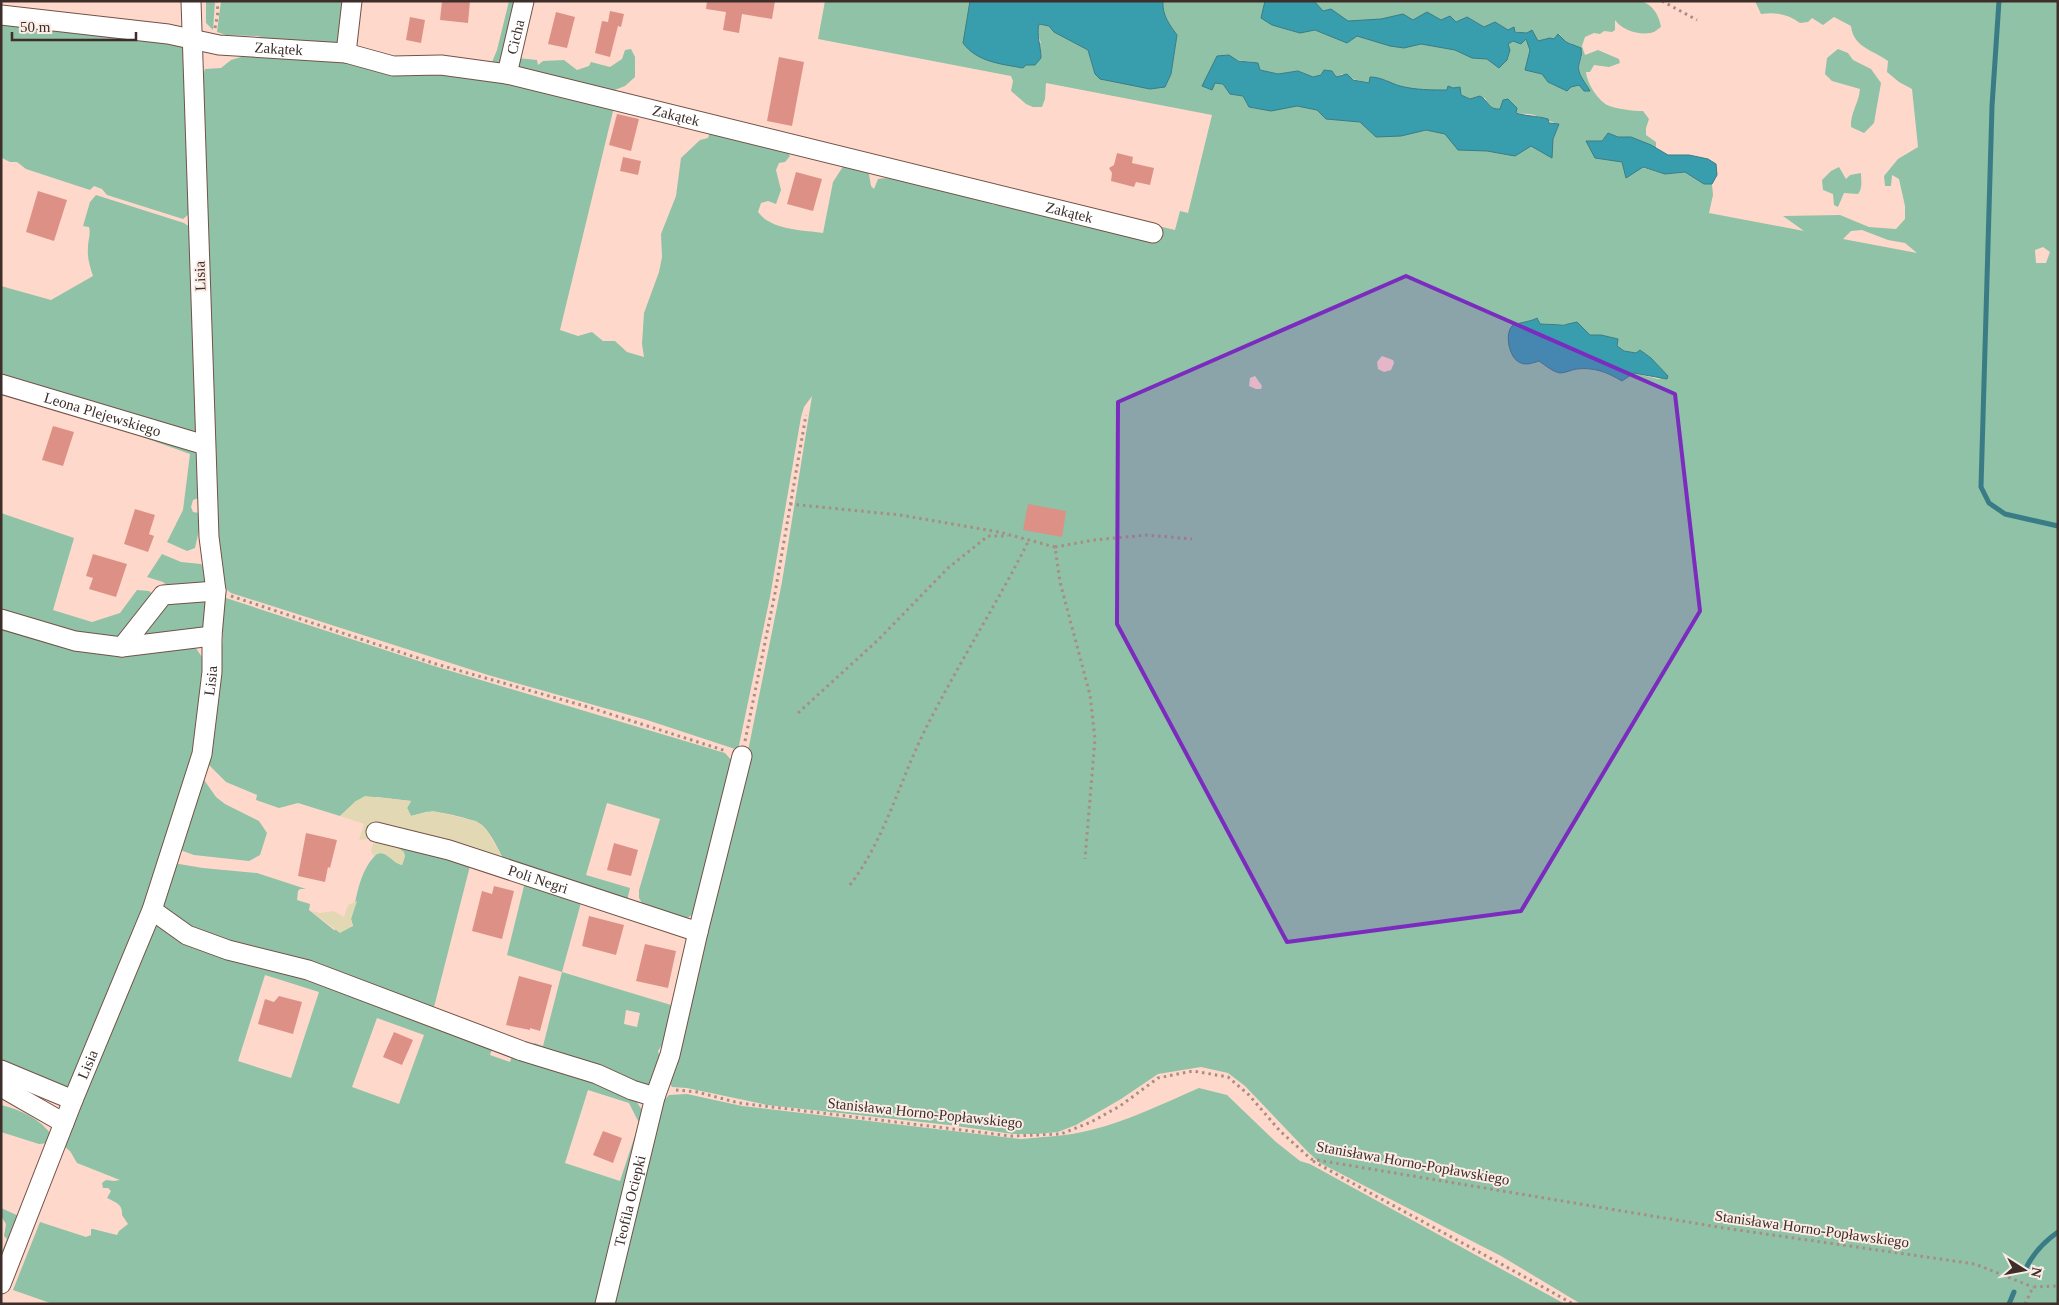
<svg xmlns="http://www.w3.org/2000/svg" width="2059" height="1305" font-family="Georgia,serif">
<rect width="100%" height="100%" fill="#fed9cb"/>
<g fill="#8fc2a6" fill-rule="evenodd">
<polygon points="206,1 215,1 213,30 206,23"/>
<path d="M221,1H349L339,42L330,47C355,59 387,81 415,72L511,66L518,58L537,60L538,65L543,61L564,60L577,70L589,66L591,62L610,67L622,59L625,50L631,49L635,57V77L625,86L612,91L615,103L560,330L578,336L592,332L603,341H615L627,352L644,357L642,344L644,313L659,272L662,257L661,234L676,196L681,158L700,140L708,138L710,132L786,149L790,156L785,162L779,163L776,170L781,190L776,204L768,201L761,203L758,212C771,230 802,230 823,233L833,182L844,165L868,169L871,186L874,189L878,179C891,175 947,187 962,192C973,195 984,201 994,205L1005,201L1012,191L1175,230L1180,211L1188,213L1212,115L1046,83L1045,99L1042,107H1033L1026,104L1011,91L1013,81L1011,76L818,39L825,1H970L963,43H1041L1037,32L1039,24L1049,26L1088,50L1095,74L1165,87L1171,74L1177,35C1169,24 1162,15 1163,1H1285L1321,15L1309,1H1641C1653,5 1659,15 1661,27C1658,29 1654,33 1650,33C1638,35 1622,30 1615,20V30L1612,32L1604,31L1600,34L1594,33L1585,37L1582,46L1585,55L1598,50L1619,59L1620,63L1609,67L1594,65L1590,72H1586C1587,83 1597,99 1607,105C1617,109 1633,111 1643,111L1649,119L1646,128V135L1656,142V149L1668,155L1631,137H1618L1608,133L1593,151L1595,158L1622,162L1665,174L1685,172L1704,183L1712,184L1713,195L1709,213L1804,231L1783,216L1840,215L1869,227L1896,229L1905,219V206L1899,179L1892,175L1891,186H1885L1884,176L1898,159L1918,147L1912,89L1899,82L1887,72L1888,61C1873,50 1853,47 1851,26L1834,17L1823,25L1812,18L1808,22L1800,23C1788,14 1776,12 1761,14L1755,1H2058V1304H1581L1501,1256L1320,1163L1308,1152L1245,1086L1228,1073L1201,1067L1158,1074L1121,1099L1076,1125L1058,1132L1036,1134H1013L949,1125L767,1105L687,1088L672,1087L667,1079L747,756L782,582L812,396L804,407L801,417L770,597L738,750L647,720L488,675L231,593L220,584L199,87L205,69L221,68L231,60L258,52L264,40L261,37L257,36L226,35L217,32ZM1467,17L1484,27L1527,33L1538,41L1554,39L1559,34L1566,42L1571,43L1582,57C1574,73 1582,77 1590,91L1579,85L1530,46L1526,39L1513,41L1508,44L1427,40L1431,20L1456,22ZM1217,57L1258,63L1260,70L1278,74L1298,71L1313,77L1321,75L1324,70L1332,71L1336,77L1342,74C1369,88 1411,89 1442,93L1453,88L1459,87L1461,95L1470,99L1485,98C1489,106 1491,110 1500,109L1503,100L1516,107V112C1521,115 1523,113 1528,114C1536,114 1548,122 1559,124L1553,139L1289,102L1260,109L1249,107L1243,96L1230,94L1223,84L1215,83L1211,71ZM1862,230L1888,240L1905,243L1917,253L1843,239L1851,231ZM2043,247L2050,252L2046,263H2036L2035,250ZM1534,321L1540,324H1579L1590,335H1601L1618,339L1617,346L1623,351L1636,353L1640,350L1651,358L1667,376L1658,379L1634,373L1622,381C1607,372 1594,367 1576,369C1571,370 1565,373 1560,373C1553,372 1545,365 1539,361L1530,364L1517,324ZM1382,356L1393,360L1394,363L1391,370L1384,372L1378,369L1377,362ZM1255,376L1262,386L1261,389H1256L1249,386L1250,378Z"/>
<polygon points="509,1 519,1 500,63 490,67 497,50"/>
<polygon points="1,24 183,44 186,57 189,214 183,219 107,195 102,189 94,186 90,190 26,169 17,162 10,162 2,158"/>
<path d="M1838,49L1848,53L1853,60L1871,69L1881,83L1874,123L1864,133L1851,127C1850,113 1859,103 1860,89L1832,81L1825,74L1827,58Z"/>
<path d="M1839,167L1846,179L1850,175L1861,173C1861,180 1863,188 1858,194L1844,193L1838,207L1834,205L1833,194L1823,190L1822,180L1831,171Z"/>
<path d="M96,195L184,223L193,229L199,428L193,437L1,377V286L51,300L93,276C90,267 87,258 88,247C88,239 91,235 89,227L83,226L90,202Z"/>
<polygon points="117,428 187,447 202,458 202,497 193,500 191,507 193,512 199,513 199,530 195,548 187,551 167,542 183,510 190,454"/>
<polygon points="1,513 74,538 53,610 92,622 120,613 137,590 149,591 154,595 121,640 91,639 1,615"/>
<polygon points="162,554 181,562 201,564 209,576 206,586 169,587 163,582 147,577"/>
<path d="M223,597L434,666L725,753L732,761L696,912L686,919L643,905L639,898V890L660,819L607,803L586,875L630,888L627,901L504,860C498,849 492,835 483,826C476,819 436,810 426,812C421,813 416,815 411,816L407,808L411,801L377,797L356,801L340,816L298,803L279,808L256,800L257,795L226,782L206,762L217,702L223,636Z"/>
<polygon points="201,598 208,605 208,622 203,630 136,637 163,605"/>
<polygon points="1,624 195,647 204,660 198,743 187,767 162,861 70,1088 65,1089 1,1063"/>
<polygon points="202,777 216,797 225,804 259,821 267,833 260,855 249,861 194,855 180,850"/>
<path d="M394,844L470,866L434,1007L445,1012L444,1014L222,944L162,912L165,886L173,863L203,868L257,873L306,889H300L298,891L297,900L310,904L309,910L334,930L353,926L351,919C358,894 359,869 379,852C388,852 393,863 402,865L405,856Z"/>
<path d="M525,882L582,899L562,972L671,1005L679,978L669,1034L658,1051L661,1061L649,1086L532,1049L534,1043L543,1046L562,972L507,955ZM626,1010L640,1013L637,1027L624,1024Z"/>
<path d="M154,918L274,966L493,1046L490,1055L510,1062L513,1053L632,1095L642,1110L598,1304H53L13,1290L40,1222L86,1237L91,1235V1229H93L117,1235L119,1231L128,1224L122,1215C123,1204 115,1202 107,1198L111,1191L108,1188H103L102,1183L106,1180L114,1181L120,1180L77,1163L70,1151L65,1147V1144ZM265,975L319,992L291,1078L238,1061ZM377,1018L424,1035L399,1104L352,1087ZM588,1090L629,1103L639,1123L620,1181L565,1163Z"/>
<path d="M1199,1088L1227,1095L1276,1142L1300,1161L1310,1164L1565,1304H610L662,1102L669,1095L687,1094L742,1106L1021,1139C1044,1137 1068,1136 1091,1130C1128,1121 1164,1103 1199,1088Z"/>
<path d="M1,1105C21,1110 41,1119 52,1136L49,1143L39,1144L1,1132Z"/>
<polygon points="1,1208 21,1217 1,1267 1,1254 7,1239 4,1236 6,1224 1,1216"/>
</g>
<g fill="#e2d9b4">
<polygon points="365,796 411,801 407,808 411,816 433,811 476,821 482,825 489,834 504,860 370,839 359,840 364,824 340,816 356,801"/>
<path d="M386,839L404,852L405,856L402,865C390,862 385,847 374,856C370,852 371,849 373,844Z"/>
<polygon points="357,901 351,919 353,926 340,933 311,911 320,913 334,911 344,917 348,905"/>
</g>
<g fill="#389eae" stroke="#3a7c86">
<path d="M970,1H1163C1162,15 1169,24 1177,35L1171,74L1165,87L1150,89L1100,79L1095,74L1088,50L1054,32L1049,26L1039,24C1036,34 1041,47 1041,58L1035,65H1026L1023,68C1001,64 977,62 963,43Z"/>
<path d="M1265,1H1314L1323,11L1331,9L1348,21L1381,19L1403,14L1413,20L1427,12L1441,20L1450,16L1456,22L1467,17L1484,27L1495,22L1508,30L1514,27L1515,32L1527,33L1532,30L1538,41L1550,38L1554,39L1558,34L1566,42L1581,48C1582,56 1581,57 1579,64C1576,73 1586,83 1590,91H1584L1579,85L1571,87L1567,91L1548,82L1542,74L1525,70L1530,50L1526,39L1521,44L1513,41L1508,44L1510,50L1507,60L1499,68L1487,59L1472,58L1455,50L1421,44L1404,48L1390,46L1357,36L1347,43L1315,30L1300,33L1272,25L1261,18Z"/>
<path d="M1229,55L1238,61L1258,63L1260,70L1278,74L1298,71L1313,77L1321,75L1324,70L1332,71L1336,77L1347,74L1353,80L1369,83L1370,77C1381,77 1390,83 1400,86C1415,90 1432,90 1447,90L1448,86L1453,88L1460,87L1461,95L1470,99L1480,96C1489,101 1488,110 1500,109L1503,100L1508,99L1517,108L1516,113C1524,116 1538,116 1548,119L1549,123L1559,124L1553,139L1552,158L1531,146L1515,156L1487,151L1458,150L1445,134L1426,130L1401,136L1376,137L1360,122L1326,119L1317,110L1297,106L1271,111L1249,107L1243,96L1230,94L1223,84L1215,83L1212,90L1202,86L1217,56Z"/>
<polygon points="1608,133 1618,137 1631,137 1651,145 1668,155 1689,155 1708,159 1716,164 1717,175 1712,184 1704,184 1685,172 1665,174 1643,167 1626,178 1622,162 1595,158 1586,141 1602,141"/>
<path d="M1537,318L1540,324L1564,325L1577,322L1590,335H1601L1618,339L1617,346L1624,351L1636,353L1640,350L1651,358L1668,376L1667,379L1634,373L1622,381C1607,372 1594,367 1576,369C1571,370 1565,373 1560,373C1553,372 1545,365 1539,361C1533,363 1525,366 1519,362C1510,358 1504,335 1512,326C1515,323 1531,322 1537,318Z"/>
</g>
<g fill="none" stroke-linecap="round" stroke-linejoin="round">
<g stroke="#3a7c86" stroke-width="5">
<polyline points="1999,1 1992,106 1981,487 1989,503 2005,514 2058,526"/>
<path d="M2025,1270C2032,1255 2045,1241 2058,1232"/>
<polyline points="2009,1304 2014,1292"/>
</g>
</g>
<g fill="#dd9186">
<polygon points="442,1 470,1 468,23 440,20"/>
<polygon points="707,1 775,1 772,19 742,14 739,33 723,30 726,12 706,9"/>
<polygon points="610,11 624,14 621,27 618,26 610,57 595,53 602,21 608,22"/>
<polygon points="556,12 575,17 567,48 548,44"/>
<polygon points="410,17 425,20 421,43 406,40"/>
<polygon points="779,57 804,62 792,126 767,121"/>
<polygon points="617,114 639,119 631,151 609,145"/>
<polygon points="1117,153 1133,157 1132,163 1154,168 1150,185 1136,182 1134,187 1111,181 1112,173 1109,168 1114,165"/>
<polygon points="623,157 641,161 638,175 620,171"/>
<polygon points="796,172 822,179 813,211 787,204"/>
<polygon points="38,191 67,200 54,241 26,232"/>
<polygon points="53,426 74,432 63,466 42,460"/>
<polygon points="1028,504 1066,511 1062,537 1023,530"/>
<polygon points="135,509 155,515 149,534 154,536 148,552 124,544"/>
<polygon points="93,554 127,564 116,597 89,589 93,578 86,576"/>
<polygon points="306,833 337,840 330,868 328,867 325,882 298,876"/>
<polygon points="614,843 638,850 631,876 607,870"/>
<polygon points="494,886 514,891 502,939 472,931 482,891 492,894"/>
<polygon points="589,916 624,925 616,955 582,946"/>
<polygon points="645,944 676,951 668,988 636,981"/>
<polygon points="519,976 552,985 540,1031 530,1028 530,1030 506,1025"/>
<polygon points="279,996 302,1002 293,1034 258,1024 265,999 274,1002"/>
<polygon points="394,1032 413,1040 402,1065 383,1057"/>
<polygon points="603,1131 622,1138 613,1163 593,1155"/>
</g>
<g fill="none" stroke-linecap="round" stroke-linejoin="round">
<g stroke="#725247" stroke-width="21">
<g id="street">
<path id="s1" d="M1,15L168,34L219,45L346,53L393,66L441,65L507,74L1153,233"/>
<polyline points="346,53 352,1"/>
<path id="s2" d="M507,74L524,1"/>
<path id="s3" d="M1,384L205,445"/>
<polyline points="1,619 75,641 122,647 212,636"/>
<polyline points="122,647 163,595 216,591"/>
<path id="s4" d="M376,832L449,850L698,932"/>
<polyline points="152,910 187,935 228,950 308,970 522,1051 597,1074 632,1090 655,1097"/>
<polyline points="1,1070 73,1100"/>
<polyline points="1,1087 64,1123"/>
<path id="s5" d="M1,1284L73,1100L152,910L202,754L212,672V636L216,591L209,537L191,1"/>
<path id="s6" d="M605,1304L655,1097L670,1055L698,932L742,756"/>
</g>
</g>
<g stroke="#a88d83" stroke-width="3" stroke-dasharray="2.5 4" stroke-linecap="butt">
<polyline points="1662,1 1697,20"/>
<polyline points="215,28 218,12 217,1"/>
<polyline points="790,504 900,515 999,532 1055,547 1060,582 1090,695 1095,739 1085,859"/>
<polyline points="1055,547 1094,540 1147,535 1192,539"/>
<polyline points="231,596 436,664 588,707 726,751"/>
<polyline points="798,713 878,640 948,568 988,536 1008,536"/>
<polyline points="745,741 775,593 806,415"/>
<path d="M850,885C886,838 901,776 928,724C960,661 998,602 1029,540"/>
<polyline points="676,1090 697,1092 739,1103 1011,1136 1061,1134 1091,1122 1120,1106 1158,1078 1193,1071 1228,1077 1249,1095 1280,1131 1311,1159 1724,1228 1975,1264 2033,1287"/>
<path d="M1313,1161C1399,1210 1487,1255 1573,1304"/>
<polyline points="2025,1304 2033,1287 2058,1286"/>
</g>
<use href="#street" stroke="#fff" stroke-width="19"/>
</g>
<path fill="#7b2cbf" fill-opacity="0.2" stroke="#7b2cbf" stroke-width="4" stroke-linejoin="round" d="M1406,276L1675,394L1700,611L1521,911L1287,942L1117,624L1118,402Z"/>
<g text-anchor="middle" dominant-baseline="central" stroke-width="4" stroke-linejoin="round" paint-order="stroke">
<g font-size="15" fill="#3d2e29" stroke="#fbece6">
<text stroke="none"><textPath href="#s2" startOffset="38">Cicha</textPath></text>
<text stroke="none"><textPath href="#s1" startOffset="280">Zakątek</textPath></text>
<text stroke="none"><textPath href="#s1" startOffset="685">Zakątek</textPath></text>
<text stroke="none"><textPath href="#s1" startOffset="1090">Zakątek</textPath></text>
<text transform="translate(200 276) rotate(-92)">Lisia</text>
<text stroke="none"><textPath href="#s3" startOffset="106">Leona Plejewskiego</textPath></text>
<text stroke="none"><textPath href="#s5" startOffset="641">Lisia</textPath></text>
<text stroke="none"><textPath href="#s4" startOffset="169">Poli Negri</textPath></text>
<text stroke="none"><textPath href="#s5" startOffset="236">Lisia</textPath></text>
<text transform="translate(925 1113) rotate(6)">Stanisława Horno-Popławskiego</text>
<text transform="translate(1413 1163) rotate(10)">Stanisława Horno-Popławskiego</text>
<text stroke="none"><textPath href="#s6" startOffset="106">Teofila Ociepki</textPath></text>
<text transform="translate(1812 1229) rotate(8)">Stanisława Horno-Popławskiego</text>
</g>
</g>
<rect width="2059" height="1305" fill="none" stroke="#3d2e29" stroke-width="5"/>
<g transform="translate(2024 1270) rotate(101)" stroke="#fbece6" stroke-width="4" paint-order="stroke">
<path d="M0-4L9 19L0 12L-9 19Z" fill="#3d2e29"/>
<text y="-8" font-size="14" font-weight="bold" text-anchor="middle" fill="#3d2e29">N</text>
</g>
<path d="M12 32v8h124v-8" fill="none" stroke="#3d2e29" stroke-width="2.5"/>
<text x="20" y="32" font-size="15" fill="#3d2e29" stroke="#fbece6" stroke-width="4" paint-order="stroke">50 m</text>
</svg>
